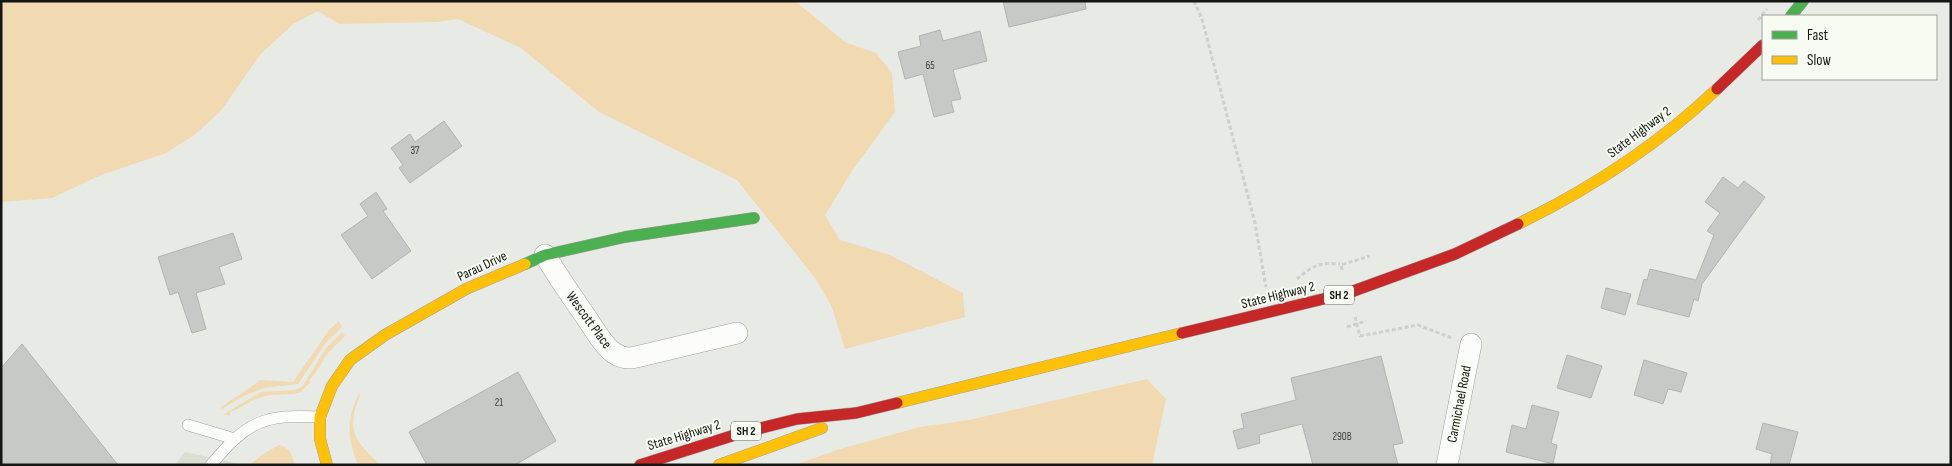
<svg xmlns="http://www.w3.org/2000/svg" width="1952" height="466" font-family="'Sofia Sans Condensed',sans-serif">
<rect width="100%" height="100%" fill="#e8ebe5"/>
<polygon fill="#dadfd3" points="185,452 236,463 239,465 175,465"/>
<g fill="#f1d9b2">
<polygon points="1,1 795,1 845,42 876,53 892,73 895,112 852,171 825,215 840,240 890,255 963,293 965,317 845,349 831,305 815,278 737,180 599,112 521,48 458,19 437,22 339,24 318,11 293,24 260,55 220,112 193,136 166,153 101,175 52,198 1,202"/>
<polygon points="339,321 342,327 324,345 298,384 263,388 242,397 222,409 221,407 261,380 293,382 329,330"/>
<path d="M343,332L345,336L328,353L314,375L309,380L310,382L301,392C289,396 275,393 262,397C250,400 241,409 230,412V416L224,414L261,392L294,390L302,387L326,348Z"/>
<polygon points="1147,379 1166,399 1152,465 795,465 840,449 920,427 969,420"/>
<path d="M360,392C360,399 355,407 354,415C349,438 366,451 381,465H358C347,437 346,419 360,392Z"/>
<path d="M279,445C290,447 292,455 295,465H250L263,454Z"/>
</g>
<g fill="#c6c9c5" stroke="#b1b4b0">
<polygon points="1003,1 1085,1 1086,9 1009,27"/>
<polygon points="940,30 943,41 980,31 987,61 953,70 961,99 951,101 954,112 934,117 923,74 905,79 898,52 921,46 919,36"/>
<polygon points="444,121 462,146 410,183 399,168 403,165 391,148 410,134 415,142"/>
<polygon points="1723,177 1738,188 1744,181 1765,197 1702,284 1698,301 1694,299 1689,317 1637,304 1644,279 1647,280 1650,269 1696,280 1714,235 1707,231 1720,213 1705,202"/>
<polygon points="376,192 387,209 383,211 411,251 372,279 341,235 368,216 360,204"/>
<polygon points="233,233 242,259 219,267 225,284 196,293 206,329 192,333 178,292 170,295 158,257"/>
<polygon points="1606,288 1631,294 1625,315 1601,308"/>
<polygon points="22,344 118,465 1,465 1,368"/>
<polygon points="1567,355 1602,366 1591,398 1557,388"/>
<polygon points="1381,356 1403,443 1393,445 1398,465 1313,465 1302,424 1259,435 1260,443 1238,449 1233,431 1244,428 1241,414 1296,400 1291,378"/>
<polygon points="1644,360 1687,373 1681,392 1668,389 1663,404 1634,395"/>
<polygon points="518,372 556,441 515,465 427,465 409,432"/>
<polygon points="1532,405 1559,412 1551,443 1557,445 1553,464 1506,452 1512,425 1526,429"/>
<polygon points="1763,423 1798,432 1789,465 1770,465 1772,454 1756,449"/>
</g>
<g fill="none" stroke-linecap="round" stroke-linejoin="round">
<g stroke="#a0a29f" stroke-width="12">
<g id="lane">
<polyline points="188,425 235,439"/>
<path d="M211,465C247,421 264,414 320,417"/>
</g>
</g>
<g stroke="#a0a29f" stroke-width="22">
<g id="street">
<path d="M545,255C559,279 576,302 592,326C598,335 605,347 614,353C621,358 628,359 636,357L737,333"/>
<polyline points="1447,465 1471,344"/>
</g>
</g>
<g stroke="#a0a29f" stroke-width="12">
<g id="fast">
<polyline points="1791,16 1803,1"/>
<polyline points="525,264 545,255 625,237 754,218"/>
</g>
</g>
<g stroke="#a0a29f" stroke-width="12">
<g id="slow">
<path d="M1518,224C1590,189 1659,144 1717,89"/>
<polyline points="897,403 1182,333"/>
<polyline points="327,465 320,439 320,417 332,386 350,360 385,335 466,289 525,264"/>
<polyline points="719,465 822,428"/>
</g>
</g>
<g stroke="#a0a29f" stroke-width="12">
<g id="jam">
<polyline points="1717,89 1763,45"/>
<polyline points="1182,333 1348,293 1455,254 1518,224"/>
<polyline points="640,465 741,433 797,419 856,413 897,403"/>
</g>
</g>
<g stroke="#cecfce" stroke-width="3" stroke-dasharray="4 2.5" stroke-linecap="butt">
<polyline points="1194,1 1202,19 1255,223 1266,287"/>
<polyline points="1758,20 1767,9"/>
<polyline points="1342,270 1341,265 1370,256"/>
<path d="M1297,279C1312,266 1320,262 1340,264"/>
<polyline points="1355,317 1360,336 1418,325 1452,338"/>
<polyline points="1347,327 1366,321"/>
</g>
<use href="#lane" stroke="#fcfcfb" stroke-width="11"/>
<use href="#street" stroke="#fcfcfb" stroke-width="21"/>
<use href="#fast" stroke="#4caf50" stroke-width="11"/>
<use href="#slow" stroke="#ffc107" stroke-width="11"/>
<use href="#jam" stroke="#c62828" stroke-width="11"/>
</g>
<g text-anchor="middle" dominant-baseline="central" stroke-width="4" stroke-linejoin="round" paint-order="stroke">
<g font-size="11" fill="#424440">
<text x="930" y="65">65</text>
<text x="415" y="150">37</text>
<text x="499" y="402">21</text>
<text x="1342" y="436">290B</text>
</g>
<g fill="#f7fbf1" stroke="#5a5b56" stroke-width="1">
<rect x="1324" y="285.5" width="30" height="19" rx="4"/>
<rect x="731" y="421.5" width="30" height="19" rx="4"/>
</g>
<g font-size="12" font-weight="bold" fill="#161714">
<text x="1339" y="295">SH 2</text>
<text x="746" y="431">SH 2</text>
</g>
<g font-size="14" fill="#161714" stroke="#f7fbf1">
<text transform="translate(1639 132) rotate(-37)">State Highway 2</text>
<text transform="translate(482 266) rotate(-25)">Parau Drive</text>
<text transform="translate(1278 295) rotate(-14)">State Highway 2</text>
<text transform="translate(589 320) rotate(54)">Wescott Place</text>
<text transform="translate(1459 404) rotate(-79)">Carmichael Road</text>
<text transform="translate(684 435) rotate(-17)">State Highway 2</text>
</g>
</g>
<rect width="1952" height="466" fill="none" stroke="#161714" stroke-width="5"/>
<rect x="1762" y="15" width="175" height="65" fill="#f7fbf1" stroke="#9da099"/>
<rect x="1772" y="31" width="25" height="8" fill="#4caf50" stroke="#9da099"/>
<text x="1807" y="40" font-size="15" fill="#161714">Fast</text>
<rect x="1772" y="56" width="25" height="8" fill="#ffc107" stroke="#9da099"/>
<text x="1807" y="65" font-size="15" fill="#161714">Slow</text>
</svg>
